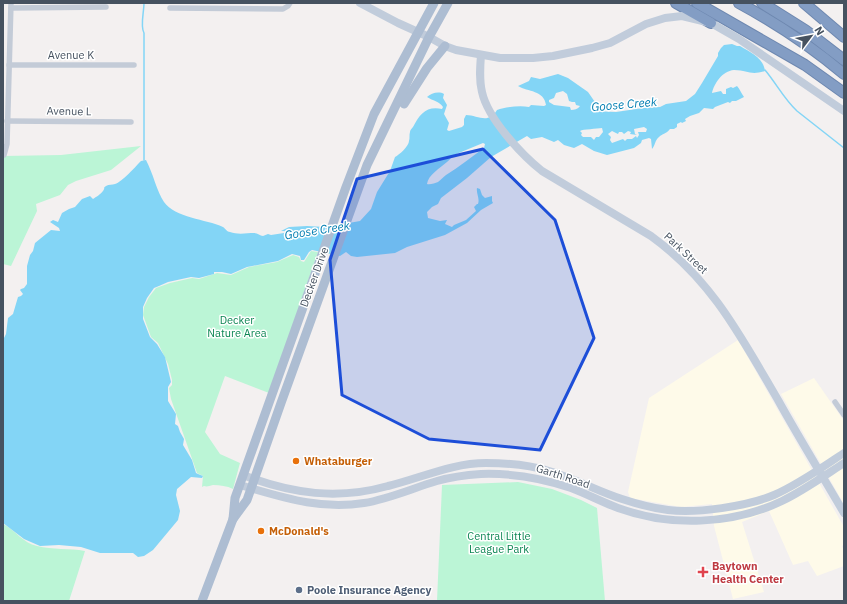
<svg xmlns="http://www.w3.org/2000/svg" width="847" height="604" font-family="'IBM Plex Sans',sans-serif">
<rect width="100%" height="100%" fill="#f3f0f0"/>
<g fill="#fefae9">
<polygon points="738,340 844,527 844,545 842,546 844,551 844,566 817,576 808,561 793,565 769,511 742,522 764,592 733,599 714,526 712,504 681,507 630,498 628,492 649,398"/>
<polygon points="814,378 844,421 844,504 781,394"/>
</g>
<g fill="#bbf5d6">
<polygon points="141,146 111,170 76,181 68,185 60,195 36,204 37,211 11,266 3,264 3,156 61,155"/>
<path d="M311,251L318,252L269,393L225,376L205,432L220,454L240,463L233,489C227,486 220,485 213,485C209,486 207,487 204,486L202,487L203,476L197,473L171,399L169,388L172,385V380L168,364L158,343L151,337L143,315L144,307L149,297L156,288L170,283L192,278L199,279L217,273L231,275L249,267L277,262L293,255L299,257L301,261L304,262Z"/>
<polygon points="518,482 552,489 581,500 597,508 605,601 437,601 442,485"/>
<path d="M3,524C15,530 23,543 37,546C53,550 69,548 85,551L69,601H3Z"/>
</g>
<path fill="#83d5f6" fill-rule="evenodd" d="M732,44L737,46H740C751,53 763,57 765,71C750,76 748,70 734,70C722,71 714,84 712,93L721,91L723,94H726V89L731,87L733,88L737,86C740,89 741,93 744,97L736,101H732L730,103L728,102L715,107L713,109L704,108L699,113L690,116L685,119L686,121L682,123L681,122L677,124V127L674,129H670C665,135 663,133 659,137C655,140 655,146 652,149L651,139L649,138L642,140L641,143L634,148L607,155L594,151L582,144L574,148L564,145L558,140L554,142L542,137L531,139L527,136L491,157L467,178L441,198L438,204L432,207L427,212L428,218L440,221L447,220L445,224L452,227L454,225L466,220L476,211L474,207L477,204H478C480,199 476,193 477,188L480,189L482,195L485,198L492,196V201L493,203L481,210L467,223L445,235L407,247L395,253L357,257L351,256L346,252L340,256L312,250L309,252L304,260H301L300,256L292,254L278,261L247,267L231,274L222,272H214V274L199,278L191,277L168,282L159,286L154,288L147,298L143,307V319L150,337L157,344L165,357L171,382L168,387V401L176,414L175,424L178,426L180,432L184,439L183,445L192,460L196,473L198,474L203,476L202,478L191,477L177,489L176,495L180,511L178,520L153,550L144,556L138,557L133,553H100L81,547L59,545L40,546L24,539L3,523V340L6,334L8,318L13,314L18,297L21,296L23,294L20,290L21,289L24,288L27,284V266L30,255L33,251L35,243L51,230L60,231L59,228L50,222L53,220L58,222L62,213L69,209L75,207L82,199L90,196L93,199C96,197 101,194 103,191C106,187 102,189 106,186C109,184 112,185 115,184C122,182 136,166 141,161L146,160C153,173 157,192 164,202C175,218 206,219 223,227C226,229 227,232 230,232C238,235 247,233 254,233C258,233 260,236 263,236L268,234L271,235L284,233L285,231H281L289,227L307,226L326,227L360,221L371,209L377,192L390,171L395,157C399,155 409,146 409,141C410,138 409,135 410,132C410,130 412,128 413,127C420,114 426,106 442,109L443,107C439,101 433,101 427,97C431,93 439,91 444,94L443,98L447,105L444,114L449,123L447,130L449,131L462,127L464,125V119L466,115C478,115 488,125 497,110C506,107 520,105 529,107L531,105L544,106L546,105C544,90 528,92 518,86L529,81L531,77L540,79L558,74L568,78L588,92L597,105H599L598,108H591V111L616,112L643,108L660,107L666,104L686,101L695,94L702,83L718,56V53L721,48L724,45ZM563,91L567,94L569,101L572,102H575L576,105L580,106C578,109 574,110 571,110L570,107L554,105L549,102V100L554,98L556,93ZM644,127L647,129L646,132H638L639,135L637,138L636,136L632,139H627L625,141L623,139L612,143L610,140L611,137L608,134L612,131L618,134L619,132H622L624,134L628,131L631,132L630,134L637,135L635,134L634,129ZM602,128L603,132L599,137H596L594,140L591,137H583L581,135L582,133L580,131C583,129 597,129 602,128ZM483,143L485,144L484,148C471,157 459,167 446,175C443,177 441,180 438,182C435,183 430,185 427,184C428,175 440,168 447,162C450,160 451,157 454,155Z"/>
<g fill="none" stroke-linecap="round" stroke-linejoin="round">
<g stroke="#83d5f6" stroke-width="1.5">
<path d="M144,3C144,12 140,26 144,33V160"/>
<path d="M765,70C776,83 784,99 797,111L844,148"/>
</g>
<g stroke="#6e88b0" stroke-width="12">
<g id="highway">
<polyline points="676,3 711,23"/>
<polyline points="697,3 805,65 844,93"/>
<path d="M739,3C776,23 812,47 844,74"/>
<polyline points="762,3 805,30 844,60"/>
<polyline points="804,3 844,37"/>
</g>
</g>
<g stroke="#c3cbd7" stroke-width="5.5">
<polyline points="11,8 106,7"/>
<polyline points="170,8 283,9 288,6 290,3"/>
<polyline points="9,65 134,65"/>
<polyline points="7,121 131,122"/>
<polyline points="4,155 7,144 11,3"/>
<polyline points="835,402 844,415"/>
</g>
<g stroke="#c1ccdb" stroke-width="8">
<polyline points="360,3 398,23 429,37 445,46 456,50 500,58 533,58 553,56 592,48 610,43 646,24 665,18 682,16 711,23 739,39 844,111"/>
<path d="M481,55C480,68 479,80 482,92C488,119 521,154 542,171L651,236C712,280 741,337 778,400C799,438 822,475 844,513"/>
<path d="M243,475C292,494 338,500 388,486C421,478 452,463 486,463C506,463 529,465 549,471C574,478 597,491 622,499C637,504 653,508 668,510C696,514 748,506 774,495C799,484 821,468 844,453"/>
<path d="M240,485C282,497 319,510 364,503C389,499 413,488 437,481C451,477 466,475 481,474C512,473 542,478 571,488C587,494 602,502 618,508C670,527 732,525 782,501C803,491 824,476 844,463"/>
</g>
<g stroke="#adbdd2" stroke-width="9">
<polyline points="404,104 427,68 445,46"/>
<polyline points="233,519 247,500 281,403 367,165 429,37 448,3"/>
<polyline points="202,601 233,519 235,498 346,187 374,114 434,3"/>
</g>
<use href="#highway" stroke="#839dc4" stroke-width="10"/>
</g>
<path fill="#1d4ed8" fill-opacity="0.2" stroke="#1d4ed8" stroke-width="3" stroke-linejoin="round" d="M483,149L555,220L594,338L540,450L429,439L342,395L330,260L357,179Z"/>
<g fill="#e8710a" stroke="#fff" stroke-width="1.5">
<circle cx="296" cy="461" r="4"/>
<circle cx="261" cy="531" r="4"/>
</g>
<path fill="#e0444e" stroke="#fff" stroke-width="1.5" d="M701 566h4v4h4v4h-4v4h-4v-4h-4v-4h4z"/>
<circle fill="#5c6f8a" stroke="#fff" stroke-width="1.5" cx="299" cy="590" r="4"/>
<g text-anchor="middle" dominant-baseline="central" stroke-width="3" stroke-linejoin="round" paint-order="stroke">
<g font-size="11" fill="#465260" stroke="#fff">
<text x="71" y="55">Avenue K</text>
<text transform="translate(69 111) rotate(1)">Avenue L</text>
<text transform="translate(686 253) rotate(43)">Park Street</text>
<text transform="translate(314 277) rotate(-70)">Decker Drive</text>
<text transform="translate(563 476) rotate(18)">Garth Road</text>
</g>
<g font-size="11" fill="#0c8653" stroke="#fff">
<text x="237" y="320">Decker<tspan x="237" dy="13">Nature Area</tspan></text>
<text x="499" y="536">Central Little<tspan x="499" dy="13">League Park</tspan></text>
</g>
<g font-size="11" font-weight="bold" fill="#c56008" stroke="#fff" text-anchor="start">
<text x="304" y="461">Whataburger</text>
<text x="269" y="531">McDonald's</text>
</g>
<g font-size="11" font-weight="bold" fill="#be3a42" stroke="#fff" text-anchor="start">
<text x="712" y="566">Baytown<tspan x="712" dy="13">Health Center</tspan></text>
</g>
<g font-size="11" font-weight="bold" fill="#4e5e75" stroke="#fff" text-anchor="start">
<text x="307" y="590">Poole Insurance Agency</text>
</g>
<g font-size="12" font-style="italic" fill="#017db1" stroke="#fff">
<text transform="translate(624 104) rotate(-5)">Goose Creek</text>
<text transform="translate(317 230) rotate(-9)">Goose Creek</text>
</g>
</g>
<rect width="847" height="604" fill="none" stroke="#465260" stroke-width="8"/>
<g transform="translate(811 36) rotate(58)" stroke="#ffffff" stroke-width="3" paint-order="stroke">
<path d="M0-3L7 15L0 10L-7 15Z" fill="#465260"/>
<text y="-6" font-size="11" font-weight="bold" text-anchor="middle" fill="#465260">N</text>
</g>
</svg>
